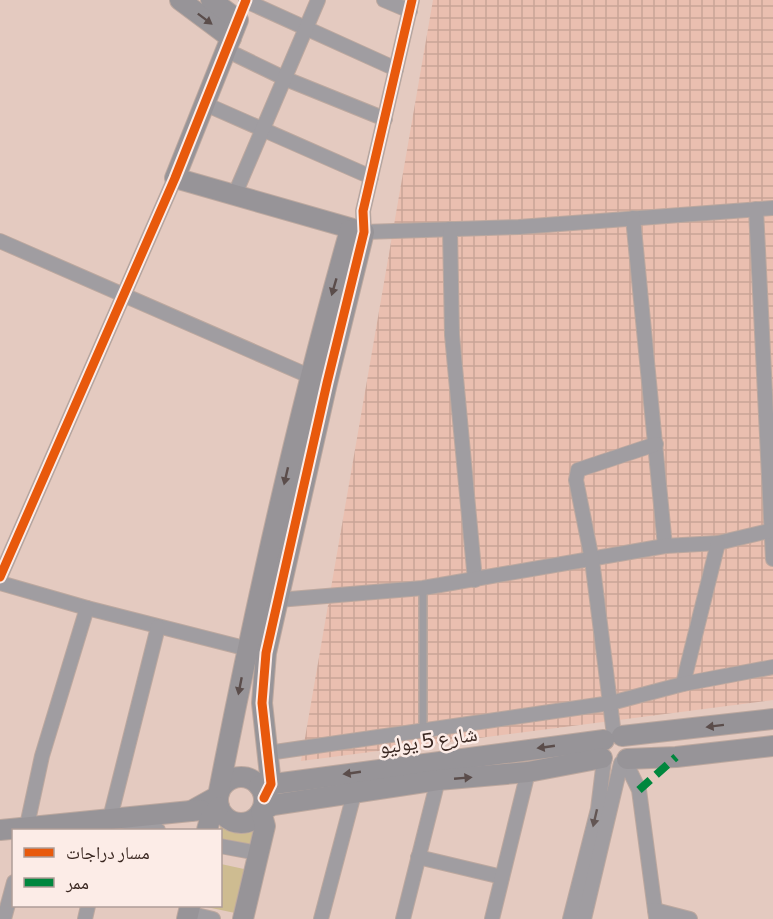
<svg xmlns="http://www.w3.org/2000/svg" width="773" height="919" font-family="Commissioner,'Noto Naskh Arabic',sans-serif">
<defs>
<pattern id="industrial-grid" width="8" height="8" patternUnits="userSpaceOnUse" patternTransform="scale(1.5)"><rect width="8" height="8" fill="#eabfb0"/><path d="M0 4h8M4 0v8" fill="none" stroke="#c9a497"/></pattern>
</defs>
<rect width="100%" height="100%" fill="#e4cac0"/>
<polygon fill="url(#industrial-grid)" points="433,0 773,0 773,700 301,761"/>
<g fill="#cebc91">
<path d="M220,826C232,835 245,833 258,826L253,846L221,840Z"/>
<polygon points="221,864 244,869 235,913 202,906 220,906"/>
</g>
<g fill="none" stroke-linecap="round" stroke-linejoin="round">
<g stroke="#bca89f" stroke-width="10">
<polyline id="lane" points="423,588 423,731"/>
</g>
<g stroke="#bca89f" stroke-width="16">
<g id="street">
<polyline points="384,0 410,11"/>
<polyline points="412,0 363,211 364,232 519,227 773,208"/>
<polyline points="246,1 396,69"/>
<polyline points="226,50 286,79 385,119"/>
<polyline points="205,104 371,177"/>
<polyline points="235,194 318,0"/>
<polyline points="756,209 773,559"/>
<polyline points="633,218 665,546"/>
<polyline points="450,229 452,335 475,580"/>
<polyline points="0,241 316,379"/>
<polyline points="0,577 175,178"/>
<polyline points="0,583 87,608 256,651"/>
<polyline points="278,600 423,588 665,546 718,543 773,530"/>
<polyline points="683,684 718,543"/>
<polyline points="614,735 592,560 576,480 578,470 656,444"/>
<polyline points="268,753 611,703 683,684 773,667"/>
<polyline points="625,761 639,790 655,910"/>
<polyline points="122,821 158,830"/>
<polyline points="26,830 42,756 87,608"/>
<polyline points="107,830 158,627"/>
<polyline points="220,846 258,853"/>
<polyline points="418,857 502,877"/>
<polyline points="188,913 213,919"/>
<polyline points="656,917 655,910 690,919"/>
<polyline points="4,919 14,882"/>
<polyline points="85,919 88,906"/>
<polyline points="321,919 354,794"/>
<polyline points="403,919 438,780"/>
<polyline points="492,919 528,772"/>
<polyline points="570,919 598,809 604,760"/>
<polyline points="584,919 621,763"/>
</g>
</g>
<g stroke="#bca89f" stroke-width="22">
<g id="secondary">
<polyline points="180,0 231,38"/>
<polyline points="211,0 238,20 175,178 364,232 327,383 266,653 262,703 271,784 264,798"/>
<polyline points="622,736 773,719"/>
<polyline points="627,759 676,757 773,746"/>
<circle cx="241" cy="800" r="23"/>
<polyline points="259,786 604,740"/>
<path d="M191,811L218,796C255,606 297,417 350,230"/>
<polyline points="0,830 201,810"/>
<polyline points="207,830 210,819 219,807"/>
<polyline points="187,919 190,906"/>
<polyline points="243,919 265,826 261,811 273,805 438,780 528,772 602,758"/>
</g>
</g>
<use href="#lane" stroke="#a09da1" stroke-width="7"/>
<use href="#street" stroke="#a09da1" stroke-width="14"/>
<use href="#secondary" stroke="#979498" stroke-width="20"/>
<polyline stroke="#00873e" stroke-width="8" stroke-dasharray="15 8" stroke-linecap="butt" points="639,790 676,757"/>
<g stroke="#fcece7" stroke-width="13">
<g id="cycleway">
<polyline points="0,577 175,178 246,0"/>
<polyline points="264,798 271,784 262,703 266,653 327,383 364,232 363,211 412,0"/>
</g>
</g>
<use href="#cycleway" stroke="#e8590c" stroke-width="9"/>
</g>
<defs><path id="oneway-solid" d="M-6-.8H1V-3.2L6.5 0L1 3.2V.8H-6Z" transform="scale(1.5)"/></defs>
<g fill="#5b4d4b">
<use href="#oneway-solid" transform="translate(205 19) rotate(37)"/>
<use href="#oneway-solid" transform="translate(334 287) rotate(106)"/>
<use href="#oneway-solid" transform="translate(286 476) rotate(103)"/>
<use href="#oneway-solid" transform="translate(240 686) rotate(101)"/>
<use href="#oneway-solid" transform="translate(715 726) rotate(173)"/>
<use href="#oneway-solid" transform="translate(546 747) rotate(172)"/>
<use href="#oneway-solid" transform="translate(352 773) rotate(172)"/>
<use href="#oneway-solid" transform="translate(463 778) rotate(-5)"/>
</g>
<use fill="#635654" href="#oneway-solid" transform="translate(595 818) rotate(103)"/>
<g text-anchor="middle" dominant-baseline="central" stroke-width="5" stroke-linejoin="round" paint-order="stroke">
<g font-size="21" fill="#3a2721" stroke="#fcece7">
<text transform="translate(428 739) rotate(-8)">شارع 5 يوليو</text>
</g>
</g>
<rect x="12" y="829" width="210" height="78" fill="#fcece7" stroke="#ae9d98" stroke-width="1.5"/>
<rect x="24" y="848" width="30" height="9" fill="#e8590c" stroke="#ae9d98" stroke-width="1.5"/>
<text x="66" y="859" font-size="18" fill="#3a2721">مسار دراجات</text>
<rect x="24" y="878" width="30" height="9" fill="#00873e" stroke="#ae9d98" stroke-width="1.5"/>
<text x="66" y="889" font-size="18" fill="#3a2721">ممر</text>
</svg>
